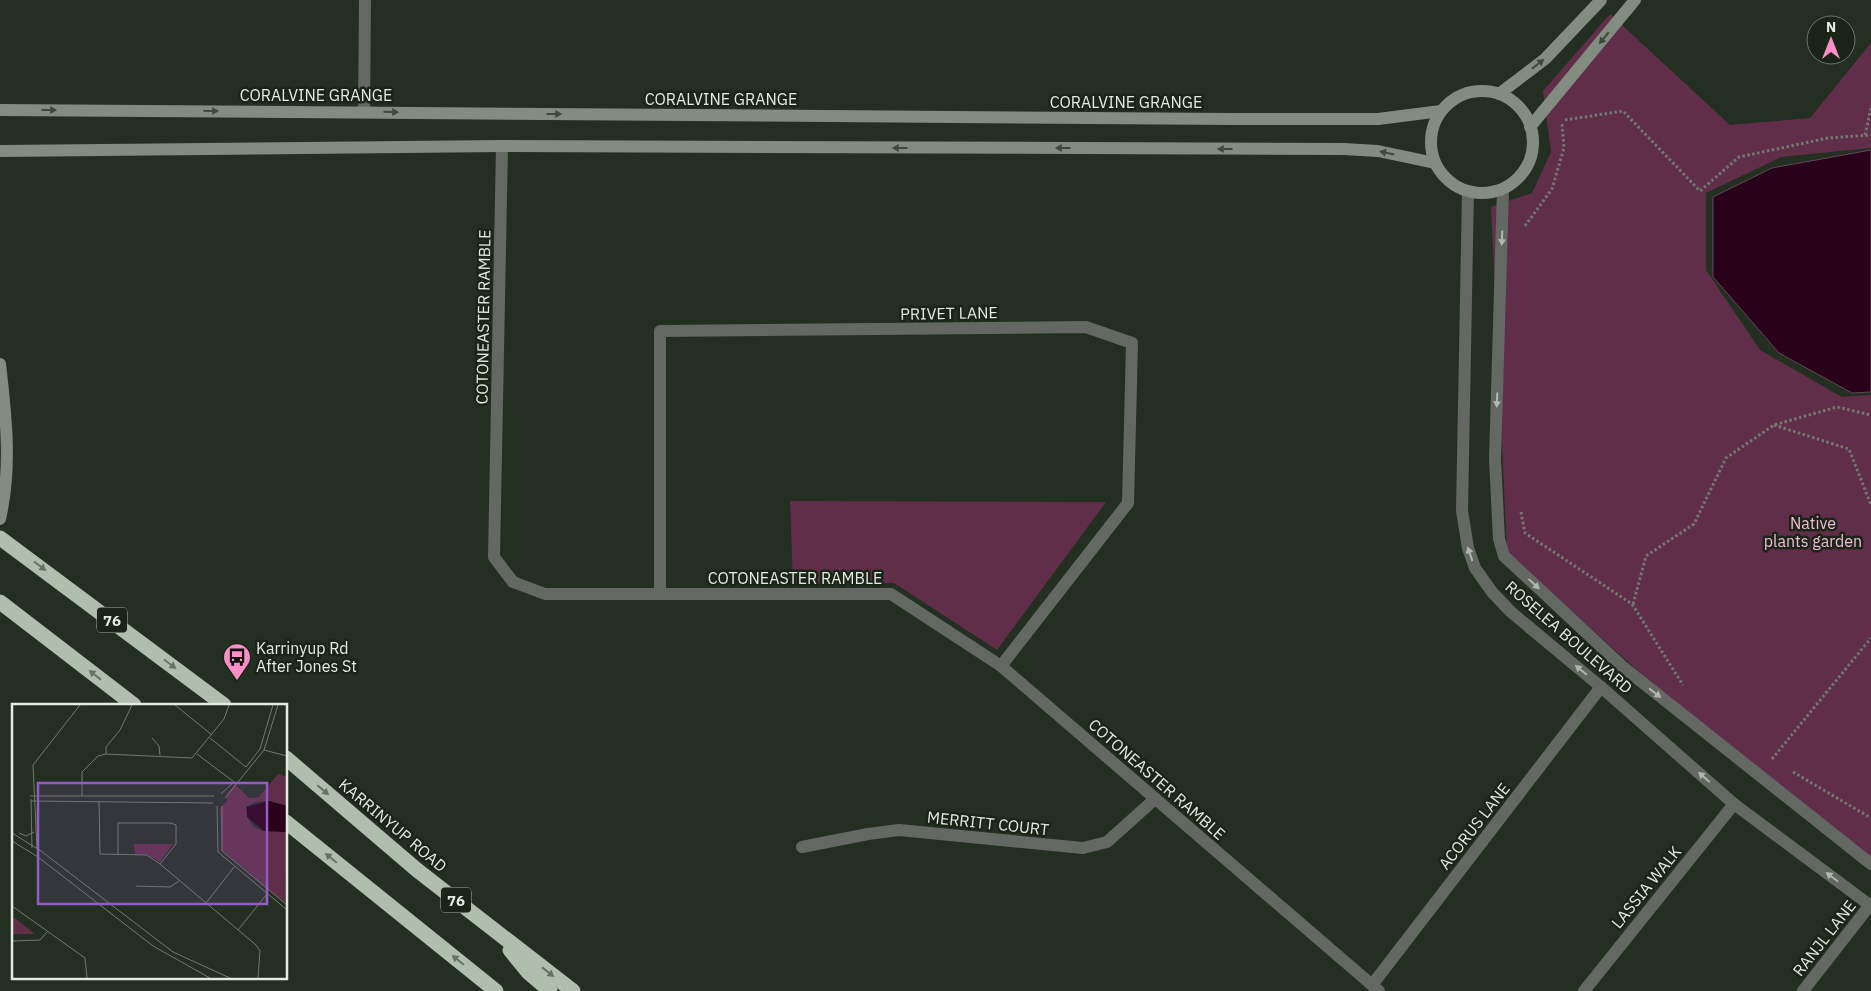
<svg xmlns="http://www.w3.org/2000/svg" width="1871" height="991" font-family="'IBM Plex Sans',sans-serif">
<rect width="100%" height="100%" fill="#232f21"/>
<g fill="#612e4a">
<polygon points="1610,14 1730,125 1810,118 1871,43 1871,148 1781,157 1706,193 1706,270 1760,350 1842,397 1871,395 1871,864 1735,758 1507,553 1491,207 1532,193 1551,152 1543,91"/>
<polygon points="790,501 1106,502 997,650 894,583 793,584"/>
</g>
<polygon fill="#2a011a" stroke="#624756" points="1871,150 1871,392 1852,393 1779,353 1713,277 1713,197 1772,168"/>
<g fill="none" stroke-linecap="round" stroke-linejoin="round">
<g stroke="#6f796d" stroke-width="3" stroke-dasharray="2.5 2.5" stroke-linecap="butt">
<polyline points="1565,120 1623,111 1700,191 1739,157 1828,138 1871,135"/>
<polyline points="1865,135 1871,108"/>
<polyline points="1525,226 1552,189 1564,148 1562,123"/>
<polyline points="1774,425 1849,449 1871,505"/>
<polyline points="1521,512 1525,533 1632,604 1683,685"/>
<polyline points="1633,604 1646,556 1694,524 1726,458 1774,425 1837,407 1871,415"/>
<polyline points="1772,759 1871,638"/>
<polyline points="1793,772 1871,818"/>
</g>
<polyline stroke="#636962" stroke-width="12" points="1584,991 1734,804"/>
<g stroke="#636962" stroke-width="12">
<polyline points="364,111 365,0"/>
<polyline points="502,146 494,557 513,582 545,594 891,594 1001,666 1379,991"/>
<polyline points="1503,189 1495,459 1499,539 1504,556 1623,667 1871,864"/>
<polyline points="1468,191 1462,511 1468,548 1475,568 1492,592 1511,612 1601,687 1734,804 1871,906"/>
<polyline points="660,594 660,331 1086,327 1132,343 1128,503 1001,666"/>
<polyline points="802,847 868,834 899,830 1083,848 1107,842 1155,799"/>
<polyline points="1372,985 1601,687"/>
<polyline points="1803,991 1870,905"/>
</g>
<g stroke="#828c80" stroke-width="12">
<circle cx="1482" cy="142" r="51"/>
<polyline points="1499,94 1545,59 1601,0"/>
<polyline points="0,110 1233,119 1378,119 1441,111"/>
<polyline points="1530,127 1635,0"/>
<polyline points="0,151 502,146 1344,149 1378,151 1435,163"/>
<path d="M0,364C6,416 12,467 0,519"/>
</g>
<g stroke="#afbead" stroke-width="15">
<polyline points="0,538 224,705"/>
<polyline points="0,602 134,705"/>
<polyline points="286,758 417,870 573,991"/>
<polyline points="286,822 496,991"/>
<polyline points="510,950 528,972 550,991"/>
</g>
</g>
<defs><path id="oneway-solid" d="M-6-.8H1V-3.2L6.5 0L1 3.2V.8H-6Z" transform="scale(1.25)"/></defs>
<g fill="#3e493c">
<use href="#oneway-solid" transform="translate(1604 38) rotate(130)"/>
<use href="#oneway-solid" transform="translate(1538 64) rotate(-38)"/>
<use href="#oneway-solid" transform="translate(49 110)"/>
<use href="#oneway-solid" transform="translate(211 111)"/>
<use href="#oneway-solid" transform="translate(391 112) rotate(1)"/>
<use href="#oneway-solid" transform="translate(554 114)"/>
<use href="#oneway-solid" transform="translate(900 148) rotate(-180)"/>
<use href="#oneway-solid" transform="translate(1063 148) rotate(-180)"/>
<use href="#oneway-solid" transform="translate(1225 149) rotate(-180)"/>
<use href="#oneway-solid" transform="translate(1387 153) rotate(-168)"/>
</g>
<g fill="#b0b7af">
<use href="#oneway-solid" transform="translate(1502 238) rotate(92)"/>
<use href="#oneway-solid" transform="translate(1497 400) rotate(92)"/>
<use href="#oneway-solid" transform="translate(1470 554) rotate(-109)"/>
<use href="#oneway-solid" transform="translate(1534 584) rotate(43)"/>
<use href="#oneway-solid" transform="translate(1581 670) rotate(-140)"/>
<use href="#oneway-solid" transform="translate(1655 693) rotate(38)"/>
<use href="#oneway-solid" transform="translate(1704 777) rotate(-139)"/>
<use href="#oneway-solid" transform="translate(1832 877) rotate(-143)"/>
</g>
<g fill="#647262">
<use href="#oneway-solid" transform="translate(40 566) rotate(37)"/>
<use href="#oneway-solid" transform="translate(170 664) rotate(37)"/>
<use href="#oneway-solid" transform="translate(95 675) rotate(-142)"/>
<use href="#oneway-solid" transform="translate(323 790) rotate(40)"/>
<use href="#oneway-solid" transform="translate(331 858) rotate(-141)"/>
<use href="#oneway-solid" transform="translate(458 960) rotate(-141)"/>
<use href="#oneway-solid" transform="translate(548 972) rotate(38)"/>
</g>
<defs>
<g id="bus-pin" transform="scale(1.4375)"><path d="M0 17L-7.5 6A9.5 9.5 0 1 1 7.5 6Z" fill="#fa8fc8" stroke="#1a2518"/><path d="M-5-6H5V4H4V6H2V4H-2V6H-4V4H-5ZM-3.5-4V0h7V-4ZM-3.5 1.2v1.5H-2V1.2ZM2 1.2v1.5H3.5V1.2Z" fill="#111"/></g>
</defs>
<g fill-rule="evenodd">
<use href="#bus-pin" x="237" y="657"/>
</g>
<g text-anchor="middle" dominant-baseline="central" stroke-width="5" stroke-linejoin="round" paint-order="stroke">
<g fill="#1a2518" stroke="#a7b0a5" stroke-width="1">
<rect x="97" y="607.5" width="30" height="25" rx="4"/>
<rect x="441" y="887.5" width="30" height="25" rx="4"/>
</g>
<g font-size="15" font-weight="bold" fill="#e3ebe2">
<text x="112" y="620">76</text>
<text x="456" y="900">76</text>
</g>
<g font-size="16" fill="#e3ebe2" stroke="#1a2518">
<text x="316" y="95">CORALVINE GRANGE</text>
<text x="721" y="99">CORALVINE GRANGE</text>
<text x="1126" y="102">CORALVINE GRANGE</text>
<text transform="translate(949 313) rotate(-1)">PRIVET LANE</text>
<text transform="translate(483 317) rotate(-89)">COTONEASTER RAMBLE</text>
<text x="795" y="578">COTONEASTER RAMBLE</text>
<text transform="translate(1569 637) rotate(41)">ROSELEA BOULEVARD</text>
<text transform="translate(1157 779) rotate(41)">COTONEASTER RAMBLE</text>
<text transform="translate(988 823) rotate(6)">MERRITT COURT</text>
<text transform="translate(393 825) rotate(40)">KARRINYUP ROAD</text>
<text transform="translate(1474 826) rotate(-52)">ACORUS LANE</text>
<text transform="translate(1646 887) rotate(-51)">LASSIA WALK</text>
<text transform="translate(1824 938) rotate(-52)">RANJL LANE</text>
</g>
<g font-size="16" fill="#f5bbd8" stroke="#1a2518">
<text x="1813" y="523">Native<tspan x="1813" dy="18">plants garden</tspan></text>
</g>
<g font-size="16" fill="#e3ebe2" stroke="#1a2518" text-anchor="start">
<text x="256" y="648">Karrinyup Rd<tspan x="256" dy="18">After Jones St</tspan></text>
</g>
</g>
<g transform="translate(12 704)">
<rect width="275" height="275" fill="#232f21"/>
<path d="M266,70L275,73V102L257,97L244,98L234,103L235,112L241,122L251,127L275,128L273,199L210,146L208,104L215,97V90L223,80L237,94L247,93ZM122,140H161L148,158L135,150H123ZM0,212L23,230H0Z" fill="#612e4a"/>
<path d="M257,97L275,102V128L252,127L235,113V103Z" fill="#2a011a"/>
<path fill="none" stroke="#707a6e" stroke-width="1" d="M163,1L200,31M140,34L147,42L148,51M198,34L234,63M252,46L275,52M94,50L180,54L212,15L217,1M185,50L222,78M234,63L248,45L261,1M209,90L222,78M18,92H202M70,92V68L86,52L94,50V43L108,26L120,1M213,94L252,46L266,1M19,95L20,144M19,97L201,99M87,97L88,150L135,151L148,160L244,241L248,247L246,274M205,102L206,148L275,206M210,102V147L275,201M0,129L29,147L161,248L218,274M7,129L14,132L22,128M0,137L26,153L141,242L198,274M25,145L21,61L68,1M106,151V119H159L164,121V140L148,160M124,182L158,183L167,177M194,199L222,163M0,202L73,254L75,274M226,226L255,190M0,237L28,236L35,228"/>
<path fill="#955cc8" fill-opacity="0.15" stroke="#955cc8" stroke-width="2.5" d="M26,79H255V200H26Z"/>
<rect width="275" height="275" fill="none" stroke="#e3ebe2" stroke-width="2.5"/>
</g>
<g transform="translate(1831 40)"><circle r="24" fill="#1a2518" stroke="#6a7469"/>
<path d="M0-4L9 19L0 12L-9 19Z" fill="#fa8fc8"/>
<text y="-8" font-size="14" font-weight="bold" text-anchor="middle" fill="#e3ebe2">N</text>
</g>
</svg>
